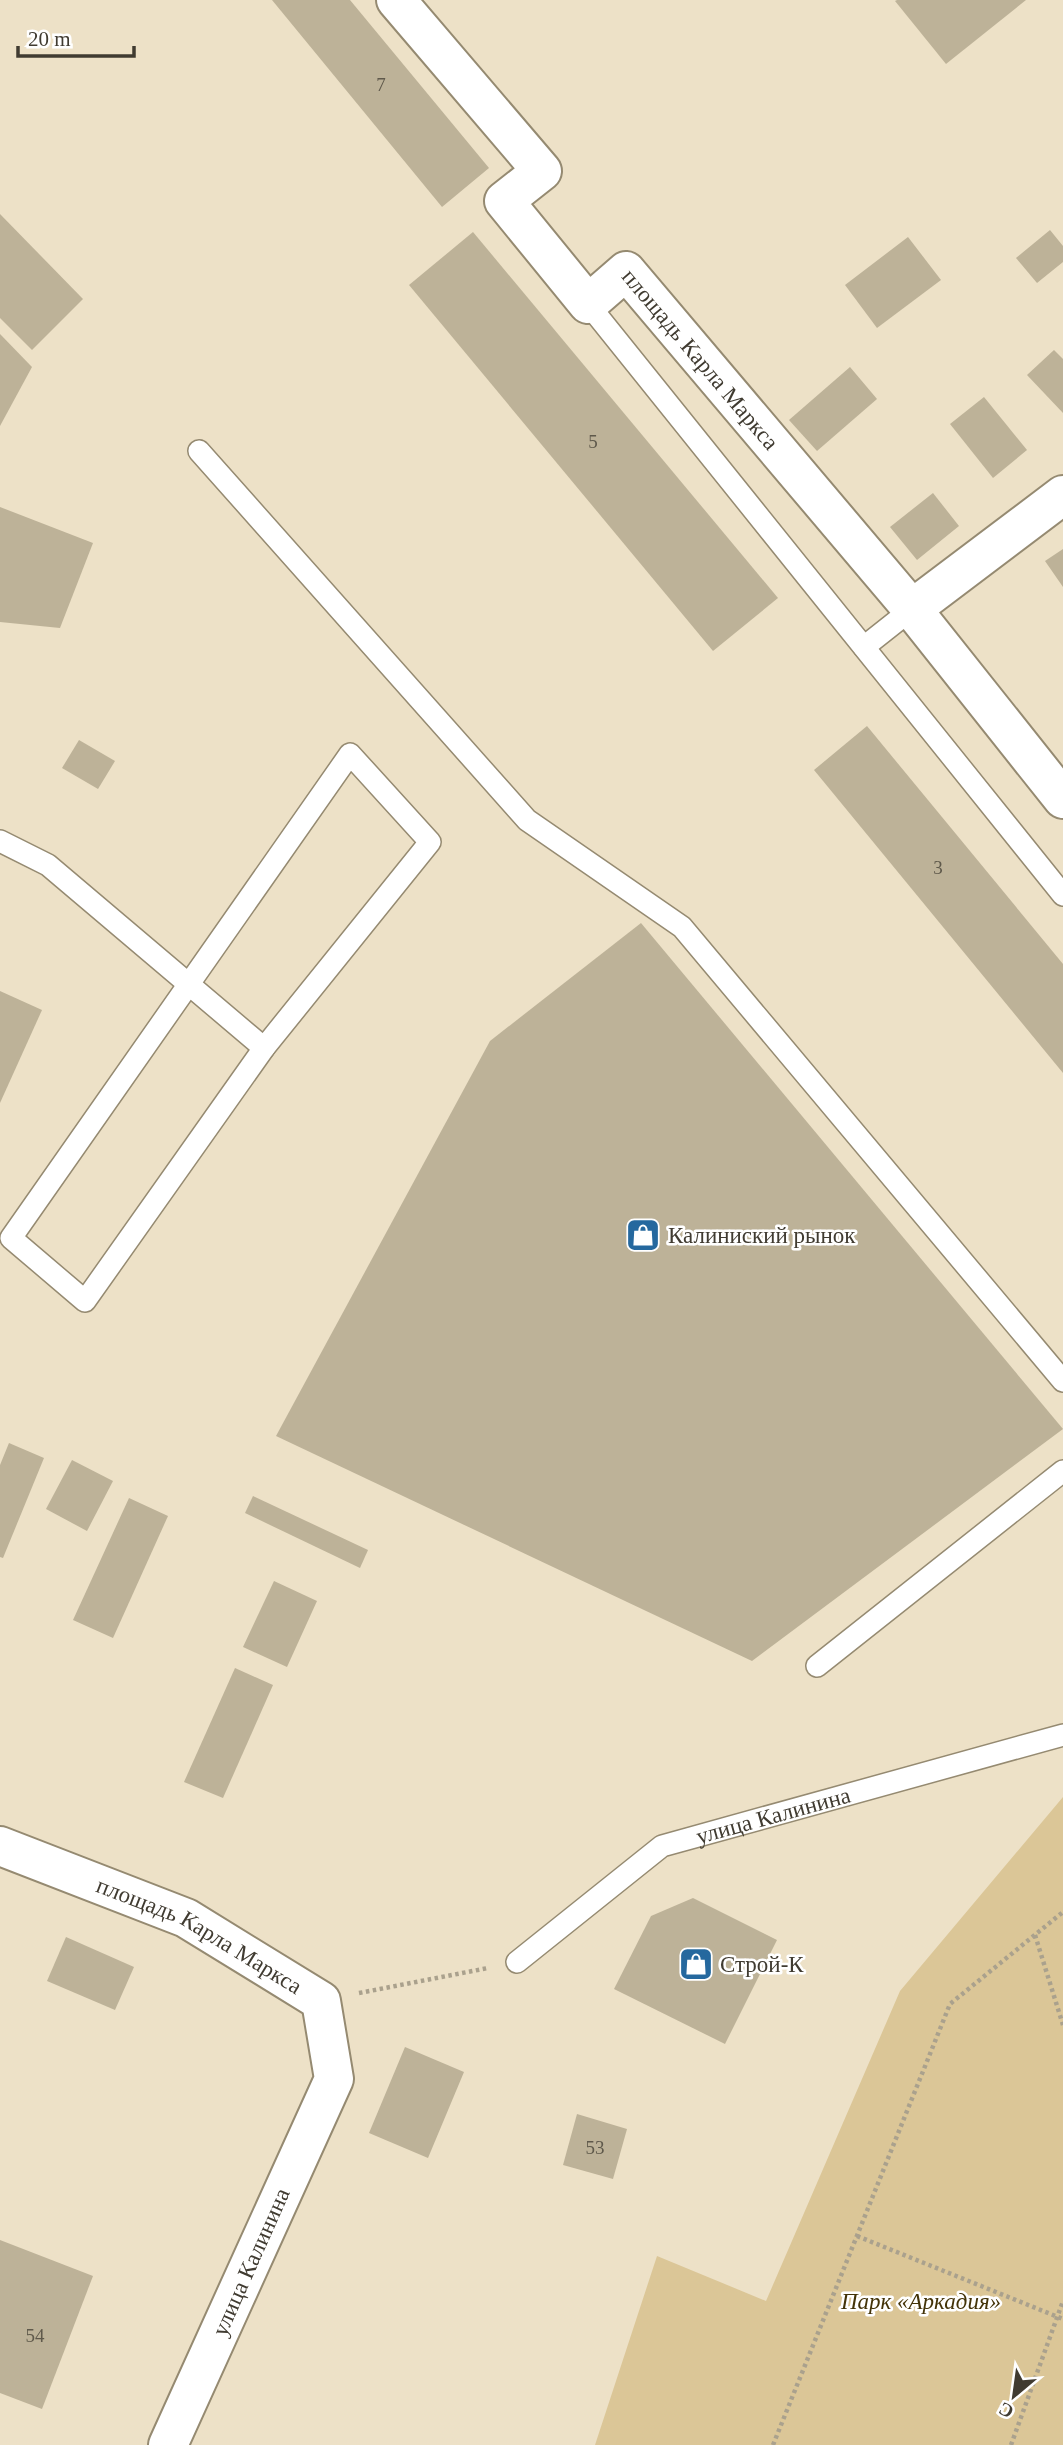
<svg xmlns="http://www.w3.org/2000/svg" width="1063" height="2445" font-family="Georgia,serif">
<rect width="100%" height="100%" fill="#ede1c7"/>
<polygon fill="#dbc697" points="1063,1797 1063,2445 595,2445 657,2256 766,2301 900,1991"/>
<g fill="#bdb298">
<polygon points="272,0 350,0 489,168 442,207"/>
<polygon points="897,0 1026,0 946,64 895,1"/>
<polygon points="0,214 83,299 32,350 0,318"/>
<polygon points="1050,230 1063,246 1063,262 1037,283 1016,258"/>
<polygon points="473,232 778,598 713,651 409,285"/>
<polygon points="908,237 941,280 877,328 845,285"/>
<polygon points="0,334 32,367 0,426"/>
<polygon points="1054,350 1063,359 1063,413 1027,375"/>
<polygon points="850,367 877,399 817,451 789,420"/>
<polygon points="984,397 1027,450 993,478 950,424"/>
<polygon points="933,493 959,526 917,560 890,527"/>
<polygon points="0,507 93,543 60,628 0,622"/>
<polygon points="1063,549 1063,587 1045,561"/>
<polygon points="867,726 1063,964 1063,1073 814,770"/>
<polygon points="79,740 115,761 98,789 62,768"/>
<polygon points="641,923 1063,1429 752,1661 276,1436 490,1041"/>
<polygon points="0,991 42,1010 0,1103"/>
<polygon points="9,1443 44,1458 3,1558 0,1557 0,1465"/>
<polygon points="72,1460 113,1481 87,1531 46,1509"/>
<polygon points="253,1496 368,1550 360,1568 245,1513"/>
<polygon points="129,1498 168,1516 113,1638 73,1620"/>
<polygon points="274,1581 317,1601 287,1667 243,1647"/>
<polygon points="235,1668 273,1685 223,1798 184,1782"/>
<polygon points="693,1898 777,1940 725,2044 614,1989 651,1916"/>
<polygon points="66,1937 134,1967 115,2010 47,1981"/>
<polygon points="405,2047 464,2072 428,2158 369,2133"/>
<polygon points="577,2114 627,2129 613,2179 563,2165"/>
<polygon points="0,2240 93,2276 42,2409 0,2393"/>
</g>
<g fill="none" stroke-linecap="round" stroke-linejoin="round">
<g stroke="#958a71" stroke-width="24">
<g id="lane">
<polyline points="588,304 1063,895"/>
<polyline points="199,451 527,820 682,927 1063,1381"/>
<polyline points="864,647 912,609"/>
<polygon points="350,754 430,842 264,1048 85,1301 11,1238"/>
<polyline points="0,841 48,865 264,1048"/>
<polyline points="817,1666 1063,1471"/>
<path id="s1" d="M517,1962L662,1846L1063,1735"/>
</g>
</g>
<g stroke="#958a71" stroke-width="42">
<g id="street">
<path id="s2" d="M396,0L542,171L504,201L588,304L626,271L912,609L1063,799"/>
<polyline points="912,609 1063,495"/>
<path id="s3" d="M0,1846L186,1918L321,2001L334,2079L168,2445"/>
</g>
</g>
<g stroke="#aaa18d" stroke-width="4.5" stroke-dasharray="3.5 3.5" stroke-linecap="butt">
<polyline points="1035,1935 1063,2025"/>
<polyline points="359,1993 488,1968"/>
<polyline points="857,2236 1063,2319"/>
<polyline points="773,2445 950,2004 1063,1912"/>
<polyline points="1011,2445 1063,2301"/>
</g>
<use href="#lane" stroke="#fff" stroke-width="21"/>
<use href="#street" stroke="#fff" stroke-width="38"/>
</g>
<defs>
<g id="shop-square" transform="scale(1.75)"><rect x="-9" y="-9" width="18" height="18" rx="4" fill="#25689e" stroke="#fff"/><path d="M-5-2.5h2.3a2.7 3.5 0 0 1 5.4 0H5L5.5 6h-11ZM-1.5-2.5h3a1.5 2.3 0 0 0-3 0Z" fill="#fff"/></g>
</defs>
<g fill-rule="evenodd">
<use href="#shop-square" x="643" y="1235"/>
<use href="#shop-square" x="696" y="1964"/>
</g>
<g text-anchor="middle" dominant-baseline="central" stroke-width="5" stroke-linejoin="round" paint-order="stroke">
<g font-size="19" fill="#5f594b">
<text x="381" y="84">7</text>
<text x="593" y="441">5</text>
<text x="938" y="867">3</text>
<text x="595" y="2147">53</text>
<text x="35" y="2335">54</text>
</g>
<g font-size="23" fill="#403b31" stroke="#fff">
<text stroke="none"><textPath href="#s2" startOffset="572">площадь Карла Маркса</textPath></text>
<text stroke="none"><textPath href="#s1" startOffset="301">улица Калинина</textPath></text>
<text stroke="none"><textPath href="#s3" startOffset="219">площадь Карла Маркса</textPath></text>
<text transform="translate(251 2262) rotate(-66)">улица Калинина</text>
</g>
<g font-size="23" fill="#403b31" stroke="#fff" text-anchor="start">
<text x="668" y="1235">Калиниский рынок</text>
<text x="720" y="1964">Строй-К</text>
</g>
<g font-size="23" font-style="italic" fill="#433308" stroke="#fff">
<text x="921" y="2301">Парк «Аркадия»</text>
</g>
</g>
<g transform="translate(1014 2396) rotate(209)" stroke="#ffffff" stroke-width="5" paint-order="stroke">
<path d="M0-5L12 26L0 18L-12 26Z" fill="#403b31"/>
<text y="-10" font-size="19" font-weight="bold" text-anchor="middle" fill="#403b31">С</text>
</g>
<path d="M18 46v10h116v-10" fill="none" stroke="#403b31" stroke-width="3.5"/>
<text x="28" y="46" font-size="21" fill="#403b31" stroke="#ffffff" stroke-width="5" paint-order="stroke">20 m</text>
</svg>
